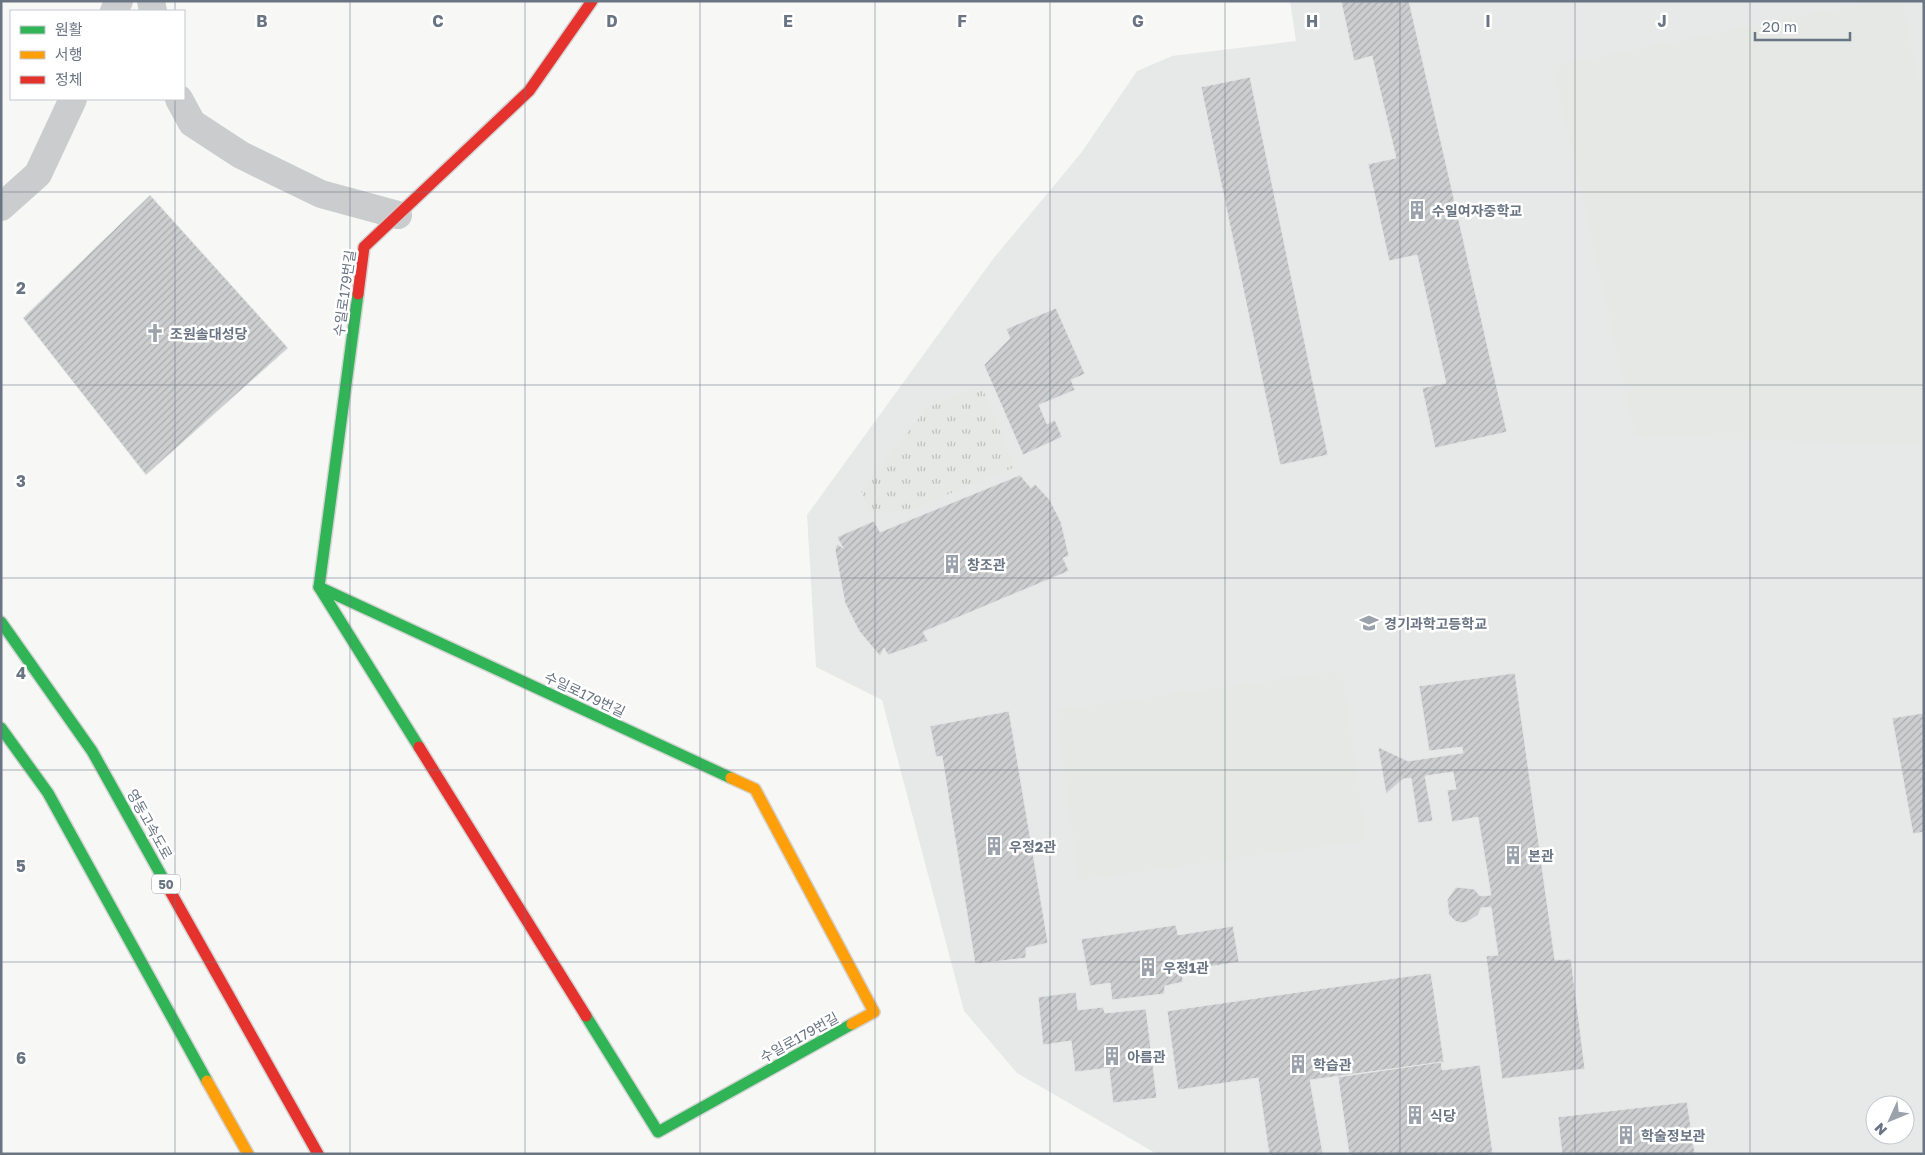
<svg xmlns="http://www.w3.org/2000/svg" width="1925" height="1155" font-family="'Golos Text','Noto Sans KR',sans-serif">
<defs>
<pattern id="grass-tufts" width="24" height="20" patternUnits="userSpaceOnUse" patternTransform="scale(1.25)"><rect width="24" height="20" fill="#e5e8e4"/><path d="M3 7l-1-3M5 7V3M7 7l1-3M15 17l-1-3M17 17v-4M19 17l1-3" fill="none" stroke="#bec1be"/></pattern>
<pattern id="building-hatch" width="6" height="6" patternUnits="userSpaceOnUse" patternTransform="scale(1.25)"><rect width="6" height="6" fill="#cdcecf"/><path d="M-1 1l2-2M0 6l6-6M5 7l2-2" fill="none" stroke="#aaacad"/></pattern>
</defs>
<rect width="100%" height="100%" fill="#f7f7f6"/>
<path fill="#e7e8e8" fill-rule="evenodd" d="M1290,1H1924V1154H1157L1017,1073L964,1011L882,700L816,667L807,515L993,259L1081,153L1137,71L1172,56L1296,41ZM1875,1105H1905V1135H1875Z"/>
<polygon fill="url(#grass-tufts)" points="981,385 1015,467 910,510 870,513 861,491 927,408"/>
<g fill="#e5e8e4">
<polygon points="1878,1 1901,1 1924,104 1924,446 1636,435 1553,66"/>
<polygon points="1342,671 1366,840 1079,880 1056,710"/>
</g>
<g fill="url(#building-hatch)" stroke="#e6e6e6">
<polygon points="1341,1 1409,1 1507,432 1435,448 1422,388 1446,383 1417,255 1389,261 1368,164 1396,158 1372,56 1354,61"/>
<polygon points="1250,77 1328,455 1280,465 1201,87"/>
<polygon points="150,195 288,348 146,475 23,318"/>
<polygon points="1056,308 1085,374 1071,380 1075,390 1039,405 1047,424 1055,420 1062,437 1023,455 984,365 1010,338 1006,329"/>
<polygon points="1020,475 1031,488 1035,484 1050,500 1061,522 1069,556 1063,558 1069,571 923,632 928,641 888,655 884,648 880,656 859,631 845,603 835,550 837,544 843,548 837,537 874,521 880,532"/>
<polygon points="1515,673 1555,960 1571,959 1585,1069 1502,1079 1486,956 1498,955 1491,907 1481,908 1478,915 1467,922 1461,923 1455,921 1449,915 1447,900 1456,887 1474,889 1480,896 1491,895 1478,817 1452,822 1447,790 1456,789 1453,772 1425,776 1433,821 1418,823 1411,778 1403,779 1386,794 1378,747 1408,761 1463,753 1462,747 1429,751 1419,686"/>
<polygon points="1009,711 1048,943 1026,948 1026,958 975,964 942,756 936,757 930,726"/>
<polygon points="1924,713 1924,832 1913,834 1892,718"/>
<polygon points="1176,925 1178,935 1233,926 1239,962 1182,971 1183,982 1165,986 1164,994 1112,1000 1110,983 1090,986 1081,939"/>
<polygon points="1431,973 1444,1062 1310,1080 1323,1154 1269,1154 1258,1078 1178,1090 1167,1011"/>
<polygon points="1076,992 1078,1010 1103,1007 1105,1013 1146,1009 1157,1098 1113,1103 1109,1068 1075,1072 1071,1041 1043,1045 1038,997"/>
<polygon points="1441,1062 1442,1070 1480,1065 1493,1154 1349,1154 1338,1077"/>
<polygon points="1687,1102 1695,1154 1562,1154 1558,1117"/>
</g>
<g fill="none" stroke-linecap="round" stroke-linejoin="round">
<g stroke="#d3d3d4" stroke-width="14">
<g id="fast">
<polyline points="358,294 319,587 419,747"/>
<polyline points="319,587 731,778"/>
<polyline points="1,622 92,751 165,882"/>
<polyline points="1,728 48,793 207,1081"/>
<polyline points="586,1016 658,1132 852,1024"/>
</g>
</g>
<g stroke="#d3d3d4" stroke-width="14">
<g id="slow">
<polyline points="731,778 755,789 874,1012 852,1024"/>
<polyline points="207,1081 248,1154"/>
</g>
</g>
<g stroke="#d3d3d4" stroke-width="14">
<g id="jam">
<polyline points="358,294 364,247 529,91 592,1"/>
<polyline points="419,747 586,1016"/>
<polyline points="165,882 318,1154"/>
</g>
</g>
<g stroke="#cbcccd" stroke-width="28">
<polyline points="151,1 153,11"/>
<polyline points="114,11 119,1"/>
<polyline points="179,99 192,123 241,155 321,194 398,215"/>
<polyline points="1,207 38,174 73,99"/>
</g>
<use href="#fast" stroke="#30b455" stroke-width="11"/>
<use href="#slow" stroke="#ff9f0a" stroke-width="11"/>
<use href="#jam" stroke="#e5322d" stroke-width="11"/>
</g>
<path fill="none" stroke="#6a7583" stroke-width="1" stroke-opacity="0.55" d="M175,1V11M350,1V1154M525,1V1154M700,1V1154M875,1V1154M1050,1V1154M1225,1V1154M1400,1V1154M1575,1V1154M1750,1V1154M175,99V1154M1,192H1924M1,385H1924M1,578H1924M1,770H1924M1,962H1924"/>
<defs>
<g id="building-bare" transform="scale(1.5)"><path d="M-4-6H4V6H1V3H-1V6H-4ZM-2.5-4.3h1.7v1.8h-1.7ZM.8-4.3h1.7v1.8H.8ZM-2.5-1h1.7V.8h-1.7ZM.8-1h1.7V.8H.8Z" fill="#9ba2ab" stroke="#fff" stroke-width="2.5" paint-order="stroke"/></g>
<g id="church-bare" transform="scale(1.5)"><path d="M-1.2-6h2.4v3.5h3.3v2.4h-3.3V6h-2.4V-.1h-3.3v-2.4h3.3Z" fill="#9ba2ab" stroke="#fff" stroke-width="2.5" paint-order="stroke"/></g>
<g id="school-bare" transform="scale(1.5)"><path d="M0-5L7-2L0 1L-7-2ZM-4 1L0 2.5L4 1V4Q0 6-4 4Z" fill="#9ba2ab" stroke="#fff" stroke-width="2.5" paint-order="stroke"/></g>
</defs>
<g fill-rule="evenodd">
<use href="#building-bare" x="1417" y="210"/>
<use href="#church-bare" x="155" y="333"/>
<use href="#building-bare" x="952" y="564"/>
<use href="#school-bare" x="1369" y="623"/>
<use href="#building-bare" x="994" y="846"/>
<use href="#building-bare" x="1513" y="855"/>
<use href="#building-bare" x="1148" y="967"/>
<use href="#building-bare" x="1112" y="1056"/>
<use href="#building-bare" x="1298" y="1064"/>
<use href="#building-bare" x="1415" y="1115"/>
<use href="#building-bare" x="1626" y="1135"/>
</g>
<g text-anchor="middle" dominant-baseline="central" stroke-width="5" stroke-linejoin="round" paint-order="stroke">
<rect fill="#fff" stroke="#979ea8" stroke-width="1" x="152" y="874.5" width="28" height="19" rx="4"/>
<g font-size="12" font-weight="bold" fill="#6a7583">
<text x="166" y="884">50</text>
</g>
<g font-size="14" font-weight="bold" fill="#6a7583" stroke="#fff" text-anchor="start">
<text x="1432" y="210">수일여자중학교</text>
<text x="170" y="333">조원솔대성당</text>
<text x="967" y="564">창조관</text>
<text x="1384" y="623">경기과학고등학교</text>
<text x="1009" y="846">우정2관</text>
<text x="1528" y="855">본관</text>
<text x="1163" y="967">우정1관</text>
<text x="1127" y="1056">아름관</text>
<text x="1313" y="1064">학습관</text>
<text x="1430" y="1115">식당</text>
<text x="1641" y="1135">학술정보관</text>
</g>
<g font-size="14" fill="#6a7583" stroke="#fff">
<text transform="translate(344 293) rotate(-82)">수일로179번길</text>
<text transform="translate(585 694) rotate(25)">수일로179번길</text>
<text transform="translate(150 824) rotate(61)">영동고속도로</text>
<text transform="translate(799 1037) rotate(-29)">수일로179번길</text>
</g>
</g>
<g font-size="16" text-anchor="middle" font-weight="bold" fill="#6a7583" stroke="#fff" stroke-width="5" stroke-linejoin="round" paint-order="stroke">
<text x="262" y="27">B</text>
<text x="438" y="27">C</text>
<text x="612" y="27">D</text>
<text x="788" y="27">E</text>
<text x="962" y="27">F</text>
<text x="1138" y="27">G</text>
<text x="1312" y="27">H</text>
<text x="1488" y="27">I</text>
<text x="1662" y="27">J</text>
<text x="21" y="294">2</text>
<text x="21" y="487">3</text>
<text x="21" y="679">4</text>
<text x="21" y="872">5</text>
<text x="21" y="1064">6</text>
</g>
<rect width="1925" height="1155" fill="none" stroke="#6a7583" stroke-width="5"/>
<rect x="10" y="10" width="175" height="90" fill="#ffffff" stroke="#c3c8cd"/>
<rect x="20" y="26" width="25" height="8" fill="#30b455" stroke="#c3c8cd"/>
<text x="55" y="35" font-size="15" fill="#6a7583">원활</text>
<rect x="20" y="51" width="25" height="8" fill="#ff9f0a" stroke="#c3c8cd"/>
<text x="55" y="60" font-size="15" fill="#6a7583">서행</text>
<rect x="20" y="76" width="25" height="8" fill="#e5322d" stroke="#c3c8cd"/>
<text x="55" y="85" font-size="15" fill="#6a7583">정체</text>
<g transform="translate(1890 1120) rotate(226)"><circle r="24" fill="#ffffff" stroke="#c3c8cd"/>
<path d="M0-4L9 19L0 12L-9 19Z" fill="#9ba2ab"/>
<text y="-8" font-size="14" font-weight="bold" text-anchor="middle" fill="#6a7583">N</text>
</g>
<path d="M1755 32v8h95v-8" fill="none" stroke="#6a7583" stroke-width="2.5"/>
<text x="1762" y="32" font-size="15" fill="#6a7583" stroke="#ffffff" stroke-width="4" paint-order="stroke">20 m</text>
</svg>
